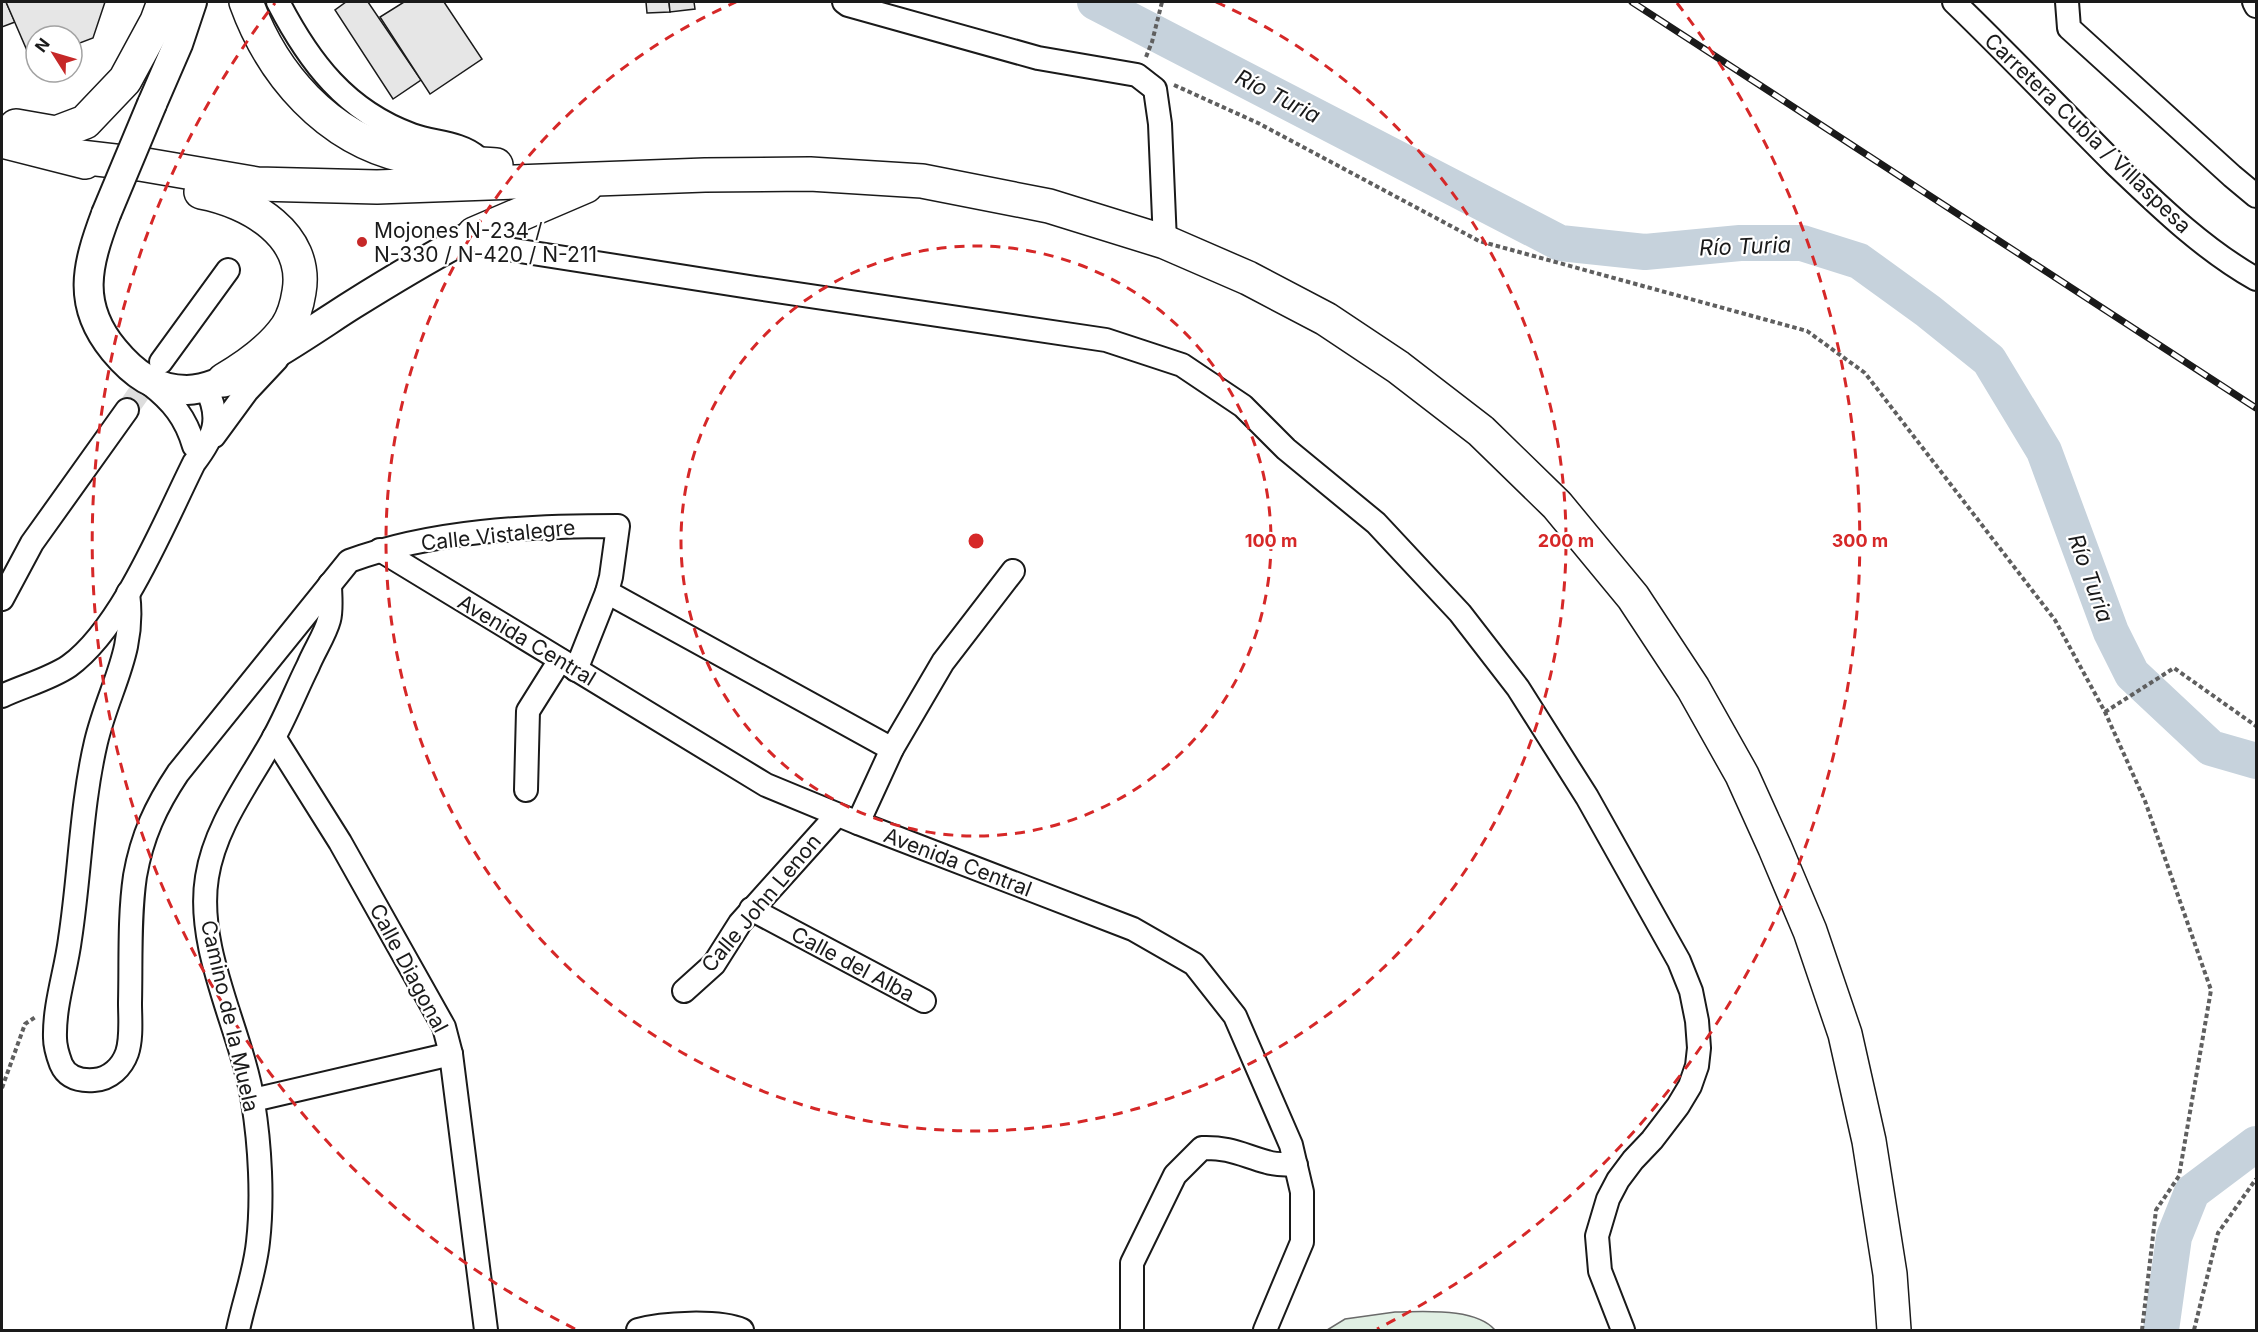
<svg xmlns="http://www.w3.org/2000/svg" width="2258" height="1332" font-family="Inter,sans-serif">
<rect width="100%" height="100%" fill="#fff"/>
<path fill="#e0efe3" stroke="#6a6a6a" stroke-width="1.5" d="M1395,1312C1423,1312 1475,1307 1495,1330H1327L1345,1319Z"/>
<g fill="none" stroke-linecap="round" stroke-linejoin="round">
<g stroke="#c6d2dc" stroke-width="36">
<polyline points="1095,2 1560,243 1645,252 1740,243 1802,243 1859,261 1928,311 1989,360 2044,451 2111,632 2132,674 2211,748 2256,761"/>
<polyline points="2161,1330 2174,1237 2192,1192 2256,1144"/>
</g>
</g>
<g fill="#e6e6e6" stroke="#1a1a1a" stroke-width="1.5">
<polygon points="2,2 6,2 15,22 2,27"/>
<polygon points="6,2 105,2 93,38 72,46 72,36 36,36 36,61 32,62"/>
<polygon points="346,2 368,2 421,80 393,99 335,10"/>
<polygon points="404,2 444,2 482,59 430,94 380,17"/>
<polygon points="646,2 669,2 670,12 647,13"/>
<polygon points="669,2 694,2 695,9 670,12"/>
</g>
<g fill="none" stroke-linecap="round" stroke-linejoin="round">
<polyline stroke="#ddd" stroke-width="22" stroke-dasharray="22 11" stroke-linecap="butt" points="127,410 157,367"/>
<g stroke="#1a1a1a" stroke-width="26">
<g id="minor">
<path d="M278,2C309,62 346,111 412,135C433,143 460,142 477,157"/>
<polyline points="844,2 848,5 1038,58 1137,75 1155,89 1160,124 1165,242"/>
<path d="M1954,2C2009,55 2061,110 2115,164C2159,206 2203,249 2256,279"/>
<polyline points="2067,2 2069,28 2232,176 2256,196"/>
<polyline points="2254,2 2256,6"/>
<polyline points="474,234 479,241 488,246 756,288 1106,340 1182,365 1243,406 1286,449 1376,523 1460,613 1518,688 1587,797 1679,961 1691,991 1697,1021 1699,1048 1697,1066 1690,1086 1678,1106 1652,1140 1633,1160 1618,1180 1608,1199 1597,1236 1600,1271 1623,1330"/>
<polyline points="161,362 228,270"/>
<path d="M150,384C172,401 186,418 194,446"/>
<polyline points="214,436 247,391 277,359"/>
<polyline points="380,550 766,785 858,823 1133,929 1194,964 1235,1016 1291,1145 1302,1192 1302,1242 1265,1330"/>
<polyline points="607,592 892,749"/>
<path d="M128,593C136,652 109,687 96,742C81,806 80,874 70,939C66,971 54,1005 55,1038C55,1046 58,1056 61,1064C67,1078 80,1081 94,1080C110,1079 122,1067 127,1053C132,1038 130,1018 130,1003C131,961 129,917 135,876C142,836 156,806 178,773L349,561C434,530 528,526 618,526L611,577L607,592L576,670"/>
<polyline points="2,599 32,543 127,410"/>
<path d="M2,696C23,686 50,679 69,666C122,628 164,523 194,463C214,437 222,419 206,388"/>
<polyline points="274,737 340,842 444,1027 451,1054 486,1330"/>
<polyline points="526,790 528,711 560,660"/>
<polyline points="858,823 892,749 943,662 1013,571"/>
<polyline points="751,909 924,1001"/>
<polyline points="684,991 714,964 740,923 837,815"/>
<polyline points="253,1100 451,1054"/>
<path d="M238,1330C244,1301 255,1272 258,1242C263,1199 260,1145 253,1102C242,1031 195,950 207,877C215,826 248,784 273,739C286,716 296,690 308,666C314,651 325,635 329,620C332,609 330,595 330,584"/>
<path d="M638,1330C662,1323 719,1320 742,1330"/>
<path d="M1132,1330V1263L1175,1175L1202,1148C1229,1147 1242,1155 1267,1162C1276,1165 1286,1164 1296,1165"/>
</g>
</g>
<g stroke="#1a1a1a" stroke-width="32">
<g id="major">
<polyline points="152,104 178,44 192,2"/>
<path d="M106,214C87,265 76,304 114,350C133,373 155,390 187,390C232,389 312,330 352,305C392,280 432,256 474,234"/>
</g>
</g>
<g stroke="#1a1a1a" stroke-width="36">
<g id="highway">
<path d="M246,2C272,74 327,138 405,156C434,162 466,163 496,165"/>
<polyline points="16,126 56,133 85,122 125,80 157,21 164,2"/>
<polyline points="2,141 85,162"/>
<polyline points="63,155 140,164 257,184 377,187 705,175 810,174 922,181 1049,206 1165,242 1248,278 1326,319 1398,367 1481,431 1557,505 1633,597 1693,688 1742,775 1775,848 1810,931 1845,1034 1869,1141 1890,1274 1894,1330"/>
<path d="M201,192C250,201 309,235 299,292C297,305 294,316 287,327C271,350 248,366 224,380"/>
<polyline points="474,234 586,186"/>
</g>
</g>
<g stroke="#5f5f5f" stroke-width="4" stroke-dasharray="4.5 3" stroke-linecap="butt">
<polyline points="1146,57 1152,42 1162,2"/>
<polyline points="1174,85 1258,123 1479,241 1807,331 1865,373 2055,620 2105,712 2145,801 2211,990 2179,1176 2156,1210 2142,1330"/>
<polyline points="2105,712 2174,668 2256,726"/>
<polyline points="2,1088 25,1024 37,1016"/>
<polyline points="2194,1330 2218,1233 2256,1179"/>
</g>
<use href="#minor" stroke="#fff" stroke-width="22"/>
<use href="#major" stroke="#fff" stroke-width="28"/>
<use href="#highway" stroke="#fff" stroke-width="33"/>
<g stroke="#1a1a1a" stroke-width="7">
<polyline id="rail" points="1632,2 2256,408"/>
</g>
<use href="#rail" stroke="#fff" stroke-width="4.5" stroke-dasharray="14" stroke-linecap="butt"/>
<g stroke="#1a1a1a" stroke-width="32" stroke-linecap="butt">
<polyline id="major-bridge" points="106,214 152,104"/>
</g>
<use href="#major-bridge" stroke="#fff" stroke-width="28"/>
</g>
<g fill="none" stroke="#d62828" stroke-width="3" stroke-dasharray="10 8">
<circle cx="976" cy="541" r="295"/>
<path d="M1216 2A590 590 0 1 1 736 2"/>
<path d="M575 1329A884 884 0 0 1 275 3M1677 3A884 884 0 0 1 1377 1329"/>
</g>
<circle fill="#c62828" stroke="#fff" stroke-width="2" cx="362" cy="242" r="6"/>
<g text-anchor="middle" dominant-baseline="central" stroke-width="4.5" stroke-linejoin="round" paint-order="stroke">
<g font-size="21" fill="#1a1a1a" stroke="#fff">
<text transform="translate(2088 133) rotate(44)">Carretera Cubla / Villaspesa</text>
<text transform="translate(498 535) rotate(-6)">Calle Vistalegre</text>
<text transform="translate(527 640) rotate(31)">Avenida Central</text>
<text transform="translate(958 862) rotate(21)">Avenida Central</text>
<text transform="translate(761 903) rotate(-50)">Calle John Lenon</text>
<text transform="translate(853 964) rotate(28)">Calle del Alba</text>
<text transform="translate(409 968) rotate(62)">Calle Diagonal</text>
<text transform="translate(230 1016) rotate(77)">Camino de la Muela</text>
</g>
<g font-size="21" fill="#1a1a1a" stroke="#fff" text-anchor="start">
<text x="374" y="230">Mojones N-234 /<tspan x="374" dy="24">N-330 / N-420 / N-211</tspan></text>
</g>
<g font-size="22" font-style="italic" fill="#1a1a1a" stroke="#fff">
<text transform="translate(1278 96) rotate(27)">Río Turia</text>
<text transform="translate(1745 246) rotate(-2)">Río Turia</text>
<text transform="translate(2091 578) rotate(70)">Río Turia</text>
</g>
</g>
<circle cx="976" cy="541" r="9" fill="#d62828" stroke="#fff" stroke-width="3"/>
<g font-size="18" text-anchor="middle" font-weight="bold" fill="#d62828" stroke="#fff" stroke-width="4.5" stroke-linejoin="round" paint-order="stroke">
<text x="1271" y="547">100 m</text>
<text x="1566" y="547">200 m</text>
<text x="1860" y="547">300 m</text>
</g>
<rect width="2258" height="1332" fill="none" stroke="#1a1a1a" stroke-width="6"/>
<g transform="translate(54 54) rotate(307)"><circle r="28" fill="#ffffff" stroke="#a3a3a3" stroke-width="1.5"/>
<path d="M0-4.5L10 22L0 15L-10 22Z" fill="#c62828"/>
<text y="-9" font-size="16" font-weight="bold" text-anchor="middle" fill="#1a1a1a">N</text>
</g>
</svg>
